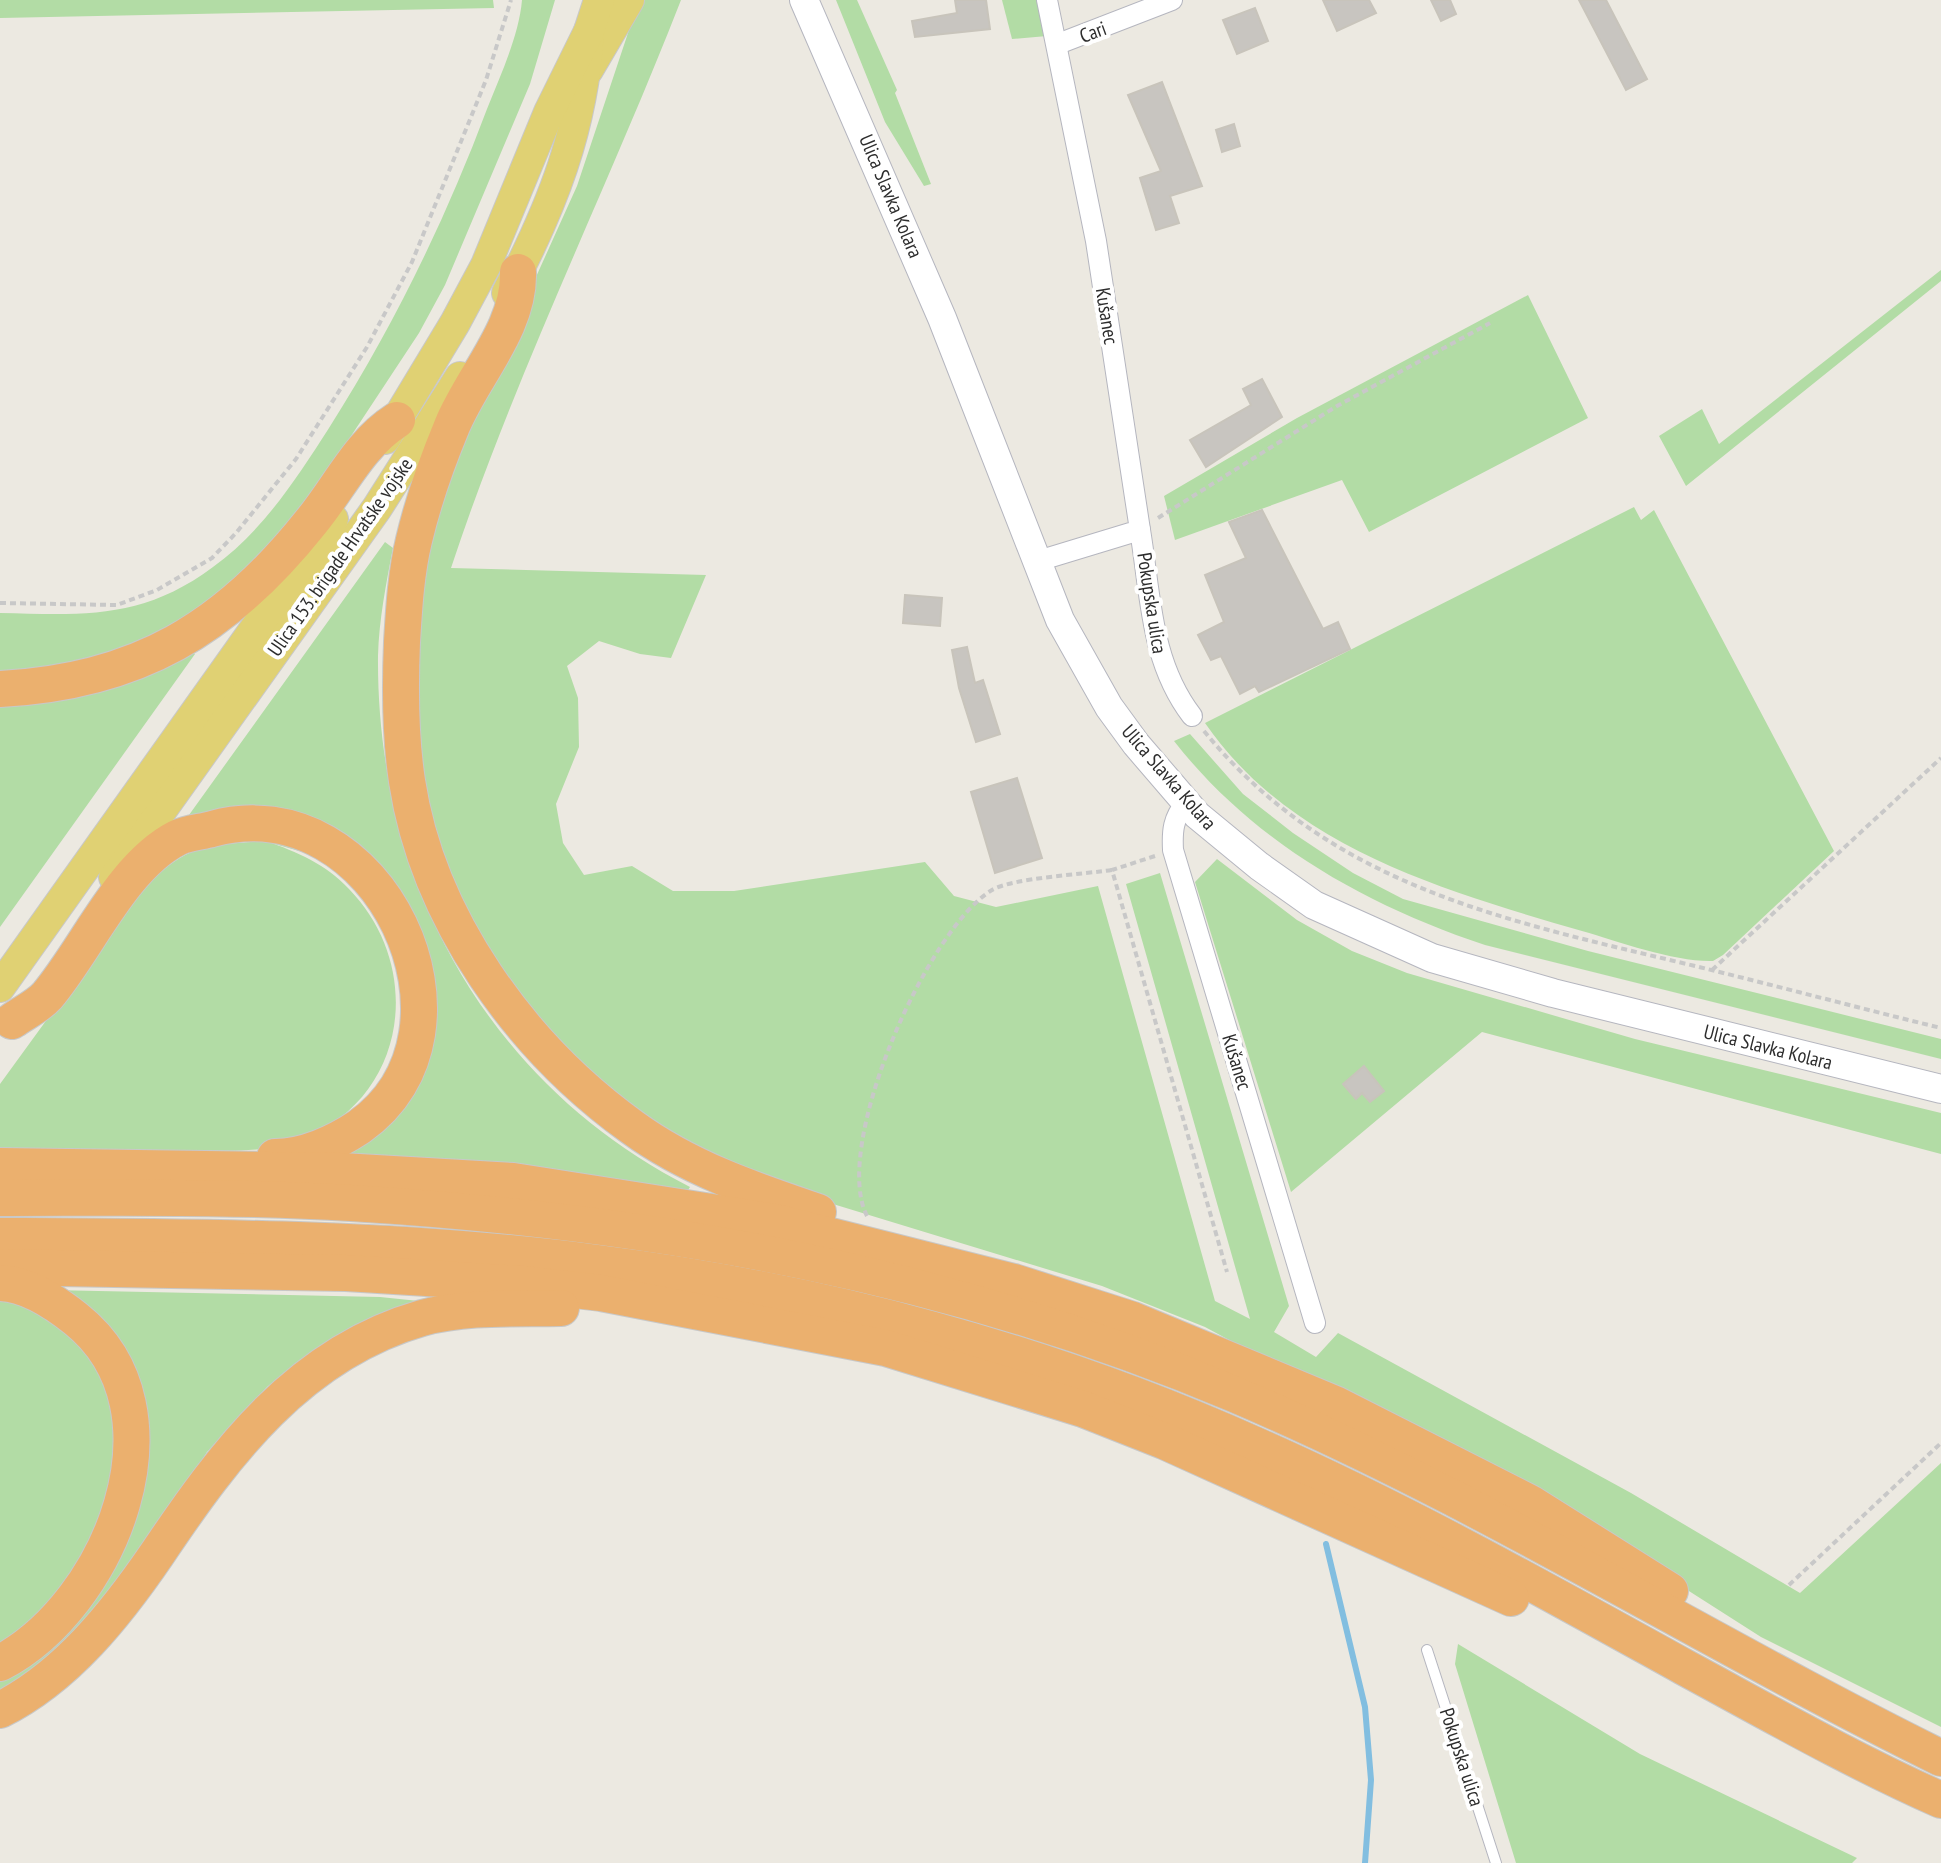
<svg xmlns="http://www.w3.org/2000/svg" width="1941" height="1863" font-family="'PT Sans Narrow',sans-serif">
<rect width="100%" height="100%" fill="#ece9e1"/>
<g fill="#b2dca5">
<polygon points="0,0 493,0 494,8 0,18"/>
<path d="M522,0H555L530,84L445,285L419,333L293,524L215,604L128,651L0,676V613C83,615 142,620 213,567C262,532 297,478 329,428C393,327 445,221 487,109C500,76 519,36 522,0Z"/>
<path d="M639,0H681C607,190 515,374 451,568L706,575L671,658L640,654L599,641L567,666L578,698L579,747L556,804L563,843L584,875L632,866L673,891H734L925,862L954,896L996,907L1098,886L1215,1301L1250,1319L1126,884L1160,873L1289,1306L1274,1332L1316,1357L1338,1333L1631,1493L1800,1593L1941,1463V1727L1761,1637L1656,1570L1205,1327L1102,1286L774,1186L632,1115L519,1011L425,826L407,639L452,463L577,186Z"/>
<polygon points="836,0 857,0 897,90 895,93 931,184 924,186 885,122"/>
<polygon points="1002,0 1038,0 1047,36 1012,39"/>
<polygon points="1941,270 1941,281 1686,486 1659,436 1702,409 1719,444"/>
<polygon points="1528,295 1588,418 1369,532 1342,480 1175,540 1164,496 1297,418"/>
<path d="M1634,507L1641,520L1654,510L1834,851L1723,955L1713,961C1674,962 1620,942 1582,931C1445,891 1291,848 1205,723Z"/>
<path d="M385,542L393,548C386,584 379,620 378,656C376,881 487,1084 690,1187L684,1196L328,1160L419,1058L376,873L191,820L189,815Z"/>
<polygon points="185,648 195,654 0,927 0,702"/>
<path d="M1190,734L1243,794L1293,833L1353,873L1403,899L1588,951L1941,1039V1059L1485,945C1365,905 1253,842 1174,741Z"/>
<path d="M266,841C297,852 326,864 349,889C425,967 408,1098 302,1139C264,1155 217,1150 176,1150C117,1151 59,1151 0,1151V1084L144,886C192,843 204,845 266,841Z"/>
<polygon points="1217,859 1297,920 1352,951 1407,973 1635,1039 1941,1113 1941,1154 1482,1032 1291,1192 1195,882"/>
<polygon points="50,1290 380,1297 438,1303 342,1337 300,1360 267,1387 207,1452 165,1519 73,1641 0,1695 0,1678 58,1634 139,1427"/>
<polygon points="0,1293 48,1311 105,1373 120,1454 106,1511 83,1561 50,1604 0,1644"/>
<polygon points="1458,1644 1640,1754 1857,1858 1852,1863 1516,1863 1455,1664"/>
</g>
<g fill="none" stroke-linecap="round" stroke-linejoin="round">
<polyline stroke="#82bee0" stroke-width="6" points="1326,1544 1365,1707 1371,1780 1365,1863"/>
</g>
<g fill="#c8c5c0" stroke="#c8c4bb" stroke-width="2">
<polygon points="955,0 986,0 990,29 915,37 912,21 957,13"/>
<polygon points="1323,0 1369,0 1376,13 1337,31"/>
<polygon points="1431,0 1450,0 1456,14 1441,21"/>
<polygon points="1579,0 1606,0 1647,79 1626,90"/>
<polygon points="1255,8 1268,41 1237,54 1223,20"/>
<polygon points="1162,82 1202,186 1170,196 1179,223 1156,230 1140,178 1161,171 1128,95"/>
<polygon points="1234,124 1240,146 1222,152 1216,130"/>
<polygon points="1262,379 1282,417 1206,467 1190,440 1251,405 1243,389"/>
<polygon points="1262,510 1323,629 1338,622 1350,649 1259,692 1255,686 1240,694 1221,656 1211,660 1198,635 1224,622 1205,575 1246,558 1229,522"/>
<polygon points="905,595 942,598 940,626 903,623"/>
<polygon points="967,647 975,683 983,680 1000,734 976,742 959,688 952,650"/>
<polygon points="1017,778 1042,858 995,873 971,792"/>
<polygon points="1364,1066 1384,1091 1370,1102 1362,1093 1356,1099 1343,1084"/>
</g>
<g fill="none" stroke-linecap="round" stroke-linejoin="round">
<g stroke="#b5b6bf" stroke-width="12">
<polyline id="lane" points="1427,1650 1496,1863"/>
</g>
<g stroke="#b5b6bf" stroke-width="22">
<g id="street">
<polyline points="1058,44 1172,0"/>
<path d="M1140,530C1151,596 1150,661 1192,716"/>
<polyline points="1038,561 1140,530 1096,241 1047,0"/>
<path d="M1186,803C1173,818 1172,831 1173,850L1315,1323"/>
</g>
</g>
<g stroke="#b5b6bf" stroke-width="30">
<polyline id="secondary" points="804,0 942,318 1060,620 1109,707 1136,744 1197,815 1259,866 1314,905 1432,958 1553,993 1941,1089"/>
</g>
<g stroke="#c8c8c8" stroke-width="32">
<g id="primary">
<polyline points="588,70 629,0"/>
<path d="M507,293C552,207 583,129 589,31"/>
<polyline points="385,439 455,323 486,265 549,112 589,31 599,0"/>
<polyline points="114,877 377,508 460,377"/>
<polyline points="0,987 333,519"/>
</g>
</g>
<g stroke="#c8c8c8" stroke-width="38">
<g id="highway">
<path d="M518,272C520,328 473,375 452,426C437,462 423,502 414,540C406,573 404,609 402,642C400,689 400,735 407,781C428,919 521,1047 632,1127C688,1168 753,1190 818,1212"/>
<path d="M0,689C137,682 226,629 311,522C340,487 358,445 397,420"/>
<path d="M12,1021C23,1013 38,1006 47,996C87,949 121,867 177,838C187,833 201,832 212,829C380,783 495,1032 359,1127C335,1143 304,1157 275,1157"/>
<polyline points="0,1166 341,1171 513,1181 775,1222 1014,1282 1133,1320 1335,1404 1530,1503 1670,1591"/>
<path d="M0,1198C117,1198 235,1196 351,1203C658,1222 950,1274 1234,1394C1479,1498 1704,1641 1941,1758"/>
<path d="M0,1236C199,1237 401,1237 598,1263C821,1291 1048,1352 1253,1444C1401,1509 1543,1589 1684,1667C1769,1713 1853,1761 1941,1800"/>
<polyline points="0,1267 346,1273 523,1284 601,1293 886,1348 1083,1409 1164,1441 1511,1598"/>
<path d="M0,1283C27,1284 56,1303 76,1319C190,1410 110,1606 0,1663"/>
<path d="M0,1710C66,1677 116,1614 157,1554C225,1453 299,1353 422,1318C466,1306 515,1309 561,1308"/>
</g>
</g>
<g stroke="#c8c8c8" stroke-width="4" stroke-dasharray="6 4" stroke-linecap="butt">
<polyline points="1158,518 1337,406 1490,323"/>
<polyline points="0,603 117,605 157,590 212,558 236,533 296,459 367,347 412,262 486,80 511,0"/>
<path d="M1204,731C1332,888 1508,921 1695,966C1777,986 1859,1008 1941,1028"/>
<polyline points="1155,856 1112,870 1227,1272"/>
<polyline points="1712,970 1941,758"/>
<path d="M867,1216C831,1147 927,929 992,890C1012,878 1085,874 1112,870"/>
<polyline points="1789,1585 1941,1443"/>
</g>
<use href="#lane" stroke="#fff" stroke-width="10"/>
<use href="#street" stroke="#fff" stroke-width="20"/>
<use href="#secondary" stroke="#fff" stroke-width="28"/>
<use href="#primary" stroke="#e0d173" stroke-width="30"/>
<use href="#highway" stroke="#ebb06e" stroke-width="36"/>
</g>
<g text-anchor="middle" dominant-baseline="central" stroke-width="8" stroke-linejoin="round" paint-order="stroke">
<g font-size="20" fill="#2d2d2d" stroke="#fff">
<text transform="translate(1093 32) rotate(-20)">Cari</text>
<text transform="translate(891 196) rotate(67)">Ulica Slavka Kolara</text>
<text transform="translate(1107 316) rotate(81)">Kušanec</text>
<text transform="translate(340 557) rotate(-55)">Ulica 153. brigade Hrvatske vojske</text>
<text transform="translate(1152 603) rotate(81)">Pokupska ulica</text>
<text transform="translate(1169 777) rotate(49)">Ulica Slavka Kolara</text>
<text transform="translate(1768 1047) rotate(14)">Ulica Slavka Kolara</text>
<text transform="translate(1237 1062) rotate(73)">Kušanec</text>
<text transform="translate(1462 1757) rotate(72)">Pokupska ulica</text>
</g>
</g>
</svg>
